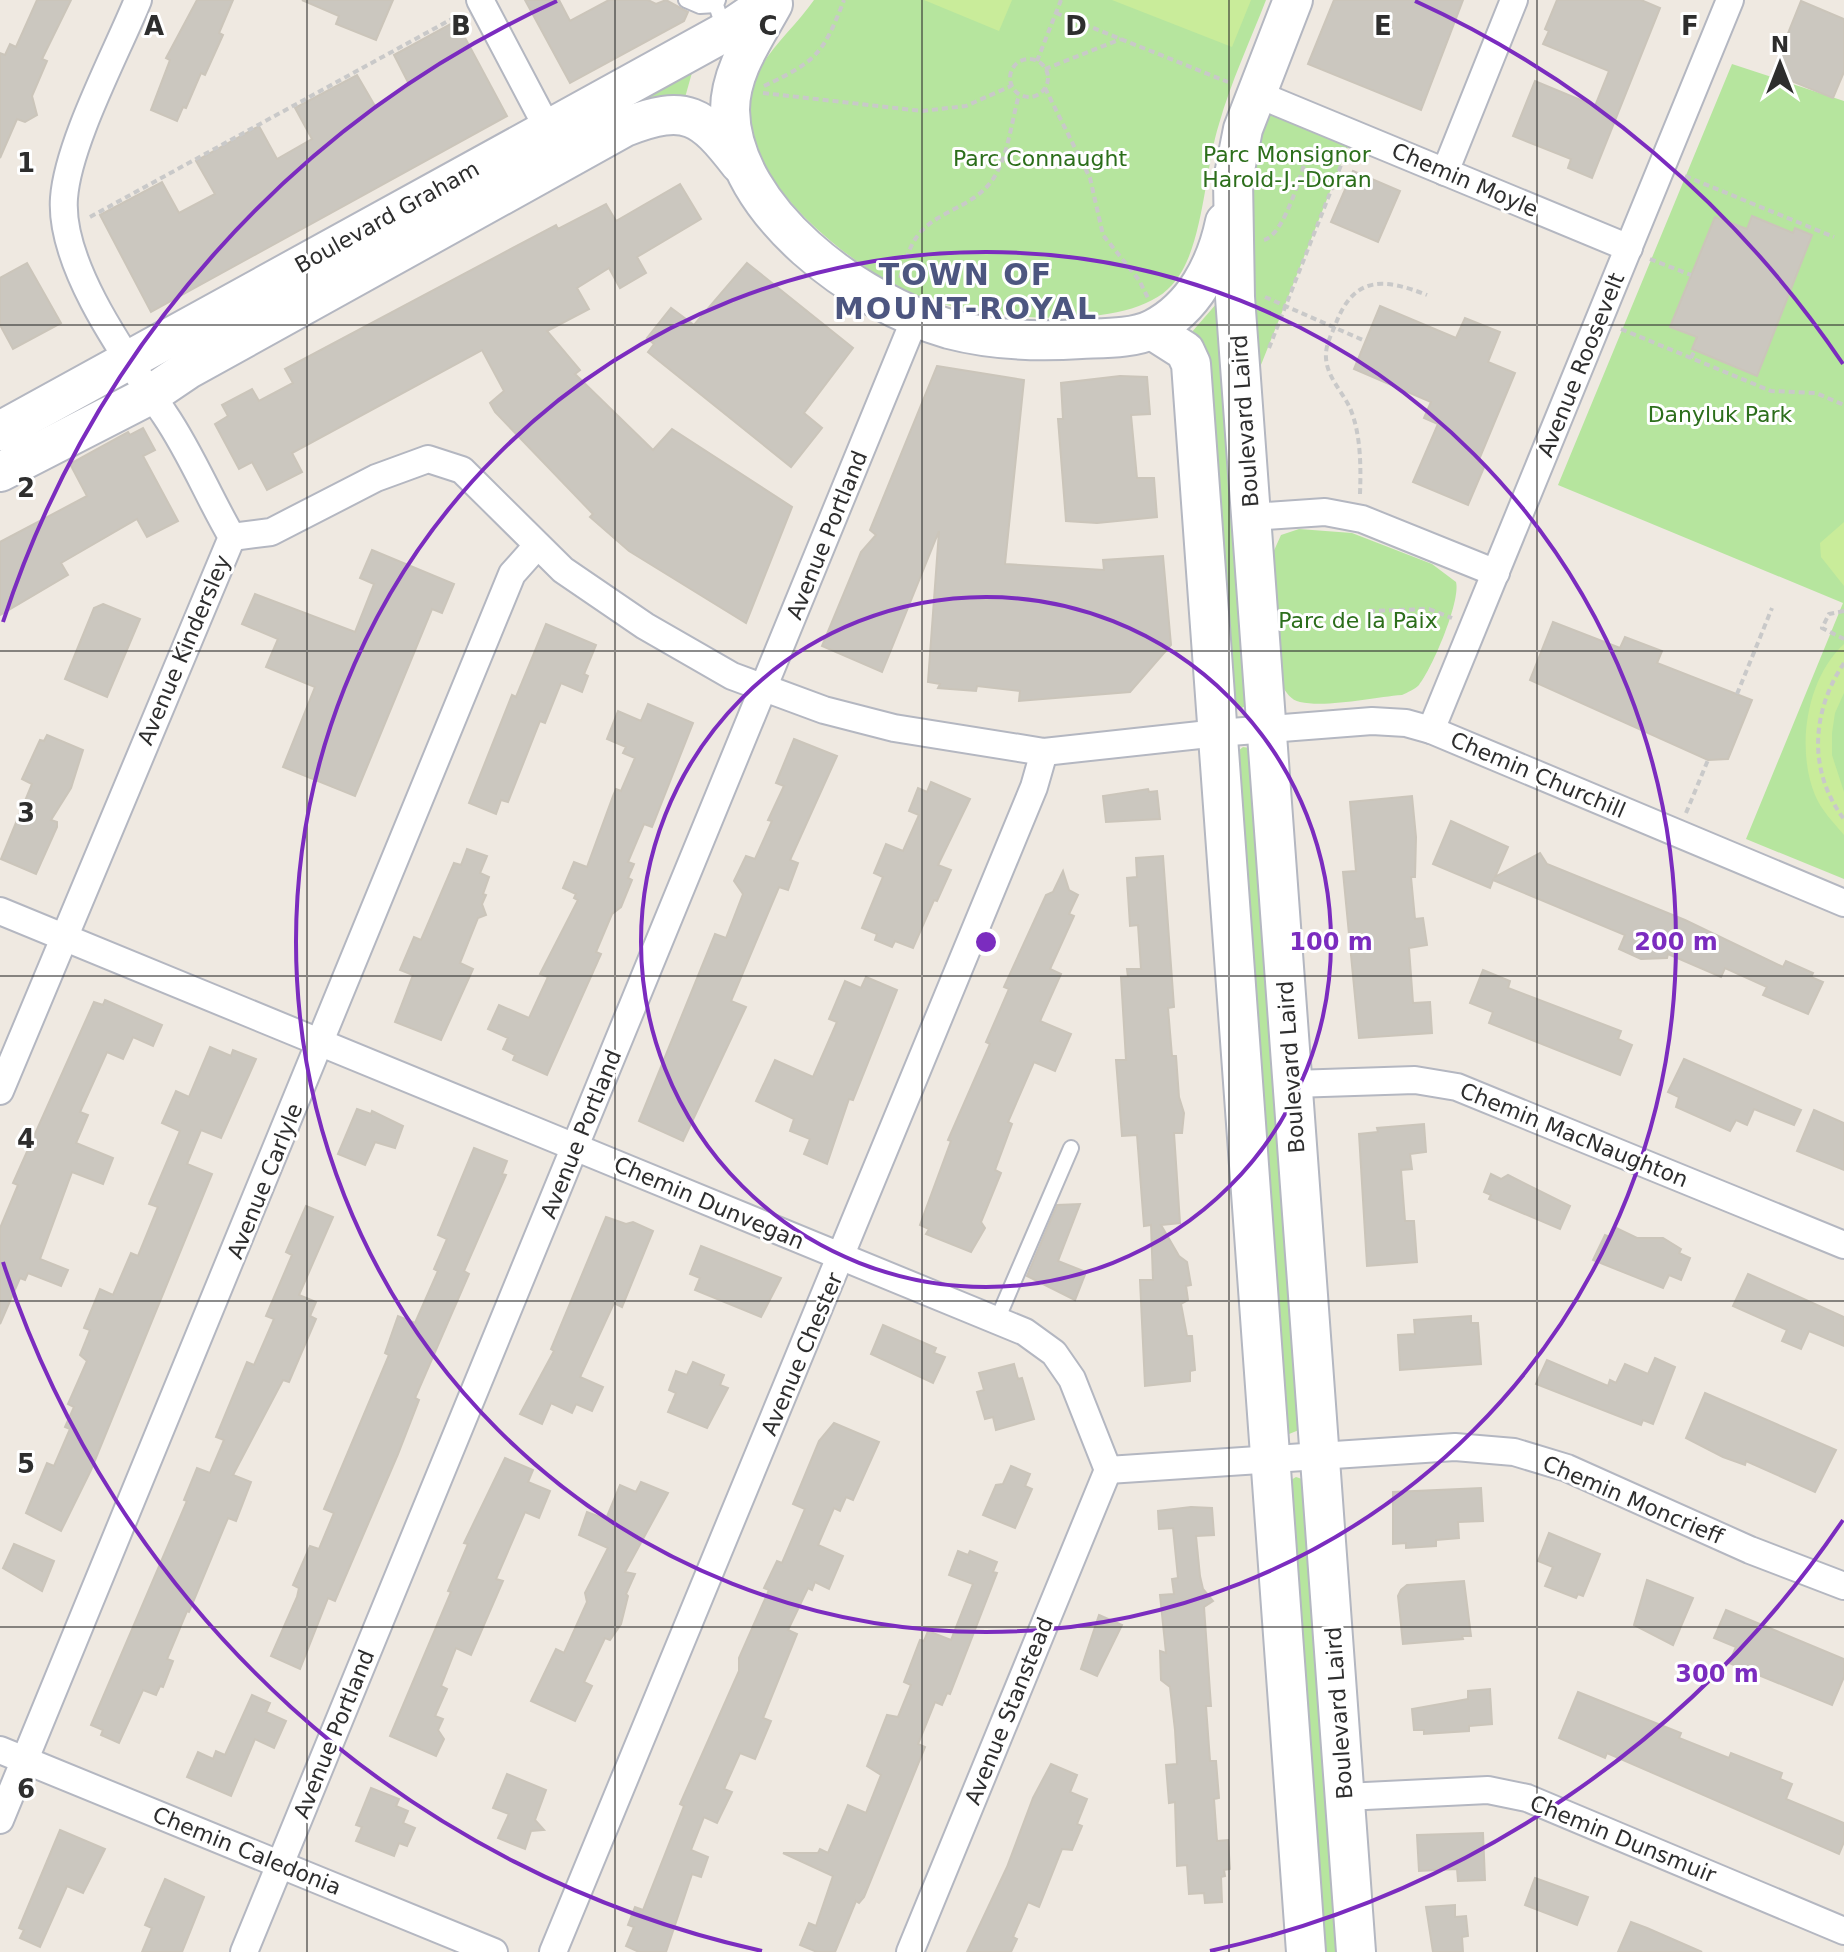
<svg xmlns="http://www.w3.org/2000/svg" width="1844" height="1952" font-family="'DejaVu Sans',sans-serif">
<rect width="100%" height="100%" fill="#efe9e1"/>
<g fill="#b6e59e">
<path d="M814,0H1266C1250,41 1231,82 1219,124C1204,171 1204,250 1172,285C1128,335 981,318 923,298C859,275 735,176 748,100C755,59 791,33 814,0Z"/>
<polygon points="695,62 684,101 643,102 642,95"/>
<polygon points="1732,64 1844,101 1844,879 1746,839 1843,603 1558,485"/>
<polygon points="1257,94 1353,134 1243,410 1243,129"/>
<polygon points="1224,295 1247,705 1240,709 1233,707 1191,333"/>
<path d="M1299,529L1352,533L1432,564L1456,582C1461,601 1432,669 1419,685C1414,690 1408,692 1402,695C1374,697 1327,708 1300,702C1291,700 1286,693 1282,685L1272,555L1281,535Z"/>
<polygon points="1243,747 1249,748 1299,1430 1289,1434 1285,1432 1238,751"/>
<polygon points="1296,1477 1305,1480 1341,1952 1320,1952 1291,1480"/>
</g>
<g fill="#c9ec9a">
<polygon points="924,0 1012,0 999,31"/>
<polygon points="1112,0 1251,0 1232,47"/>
<polygon points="1844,522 1844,586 1821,557 1820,543"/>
<path d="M1844,644V693L1835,713L1832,733V755L1844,792V835C1834,823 1821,810 1815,795C1796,749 1806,679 1844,644Z"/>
</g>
<g fill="#cbc7bf" stroke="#cbc5ba" stroke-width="2">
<polygon points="37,0 71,0 42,59 47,61 32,96 37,115 25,122 17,119 0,158 0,53 5,55 10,44 16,47"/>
<polygon points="197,0 233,0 219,33 223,35 205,75 201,73 186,108 183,107 177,121 151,110 170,60 166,58"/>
<polygon points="302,0 393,0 376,40 336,24 339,16"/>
<polygon points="525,0 559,0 570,21 609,0 648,0 656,4 666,0 688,12 684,21 570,83"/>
<polygon points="1334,0 1463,0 1421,110 1308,64"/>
<polygon points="1557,0 1641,0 1660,8 1592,178 1568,168 1571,159 1513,136 1535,81 1595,106 1609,71 1543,44 1549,31 1545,29"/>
<polygon points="1801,1 1844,19 1844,72 1833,98 1772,73"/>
<polygon points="456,21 507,116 151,312 100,215 162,182 179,213 215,194 196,161 259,126 277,159 312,139 295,108 357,75 375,106 410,86 394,55"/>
<polygon points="1353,171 1400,191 1378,242 1331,222"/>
<polygon points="680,184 701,219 637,257 646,273 620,288 609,268 577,288 589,309 547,331 580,370 575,374 653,450 672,429 792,507 746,623 629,551 590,517 593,514 495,412 490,403 504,391 482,350 292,453 302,472 267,490 252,462 239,469 215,424 228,416 222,405 252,389 259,401 293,383 285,369 556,225 558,229 606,204 616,221"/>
<polygon points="1752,216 1793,233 1795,228 1812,235 1757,376 1692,349 1697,337 1670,327 1715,217 1747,229"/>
<polygon points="27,263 61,323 13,349 0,325 0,278"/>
<polygon points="747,263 853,348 804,413 822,428 791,467 648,352 654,344 647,338 671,308 694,325"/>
<polygon points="1380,306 1456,338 1465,318 1500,332 1488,362 1515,373 1478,462 1485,465 1468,505 1413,482 1438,424 1424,418 1431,402 1354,369"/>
<polygon points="937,366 1024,380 1005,564 1104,570 1103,560 1163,556 1171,645 1130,692 1019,701 1020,691 977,686 976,691 938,688 940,684 928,682 939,531 882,672 822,646 861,552 876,535 870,530"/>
<polygon points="1120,376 1147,377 1150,414 1131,415 1137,478 1154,478 1157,517 1097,523 1066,521 1058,419 1063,419 1061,383"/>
<polygon points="143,428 155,450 143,456 178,521 147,537 137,519 61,563 68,575 0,615 0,542 87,496 70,464 128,432 130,435"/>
<polygon points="372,550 454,584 442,613 432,609 355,796 283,767 315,687 266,667 278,639 242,624 255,594 355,632 374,584 360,578"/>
<polygon points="103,604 140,619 107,697 65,679 94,608"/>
<polygon points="1553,622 1620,648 1625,637 1662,651 1657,663 1752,700 1728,759 1708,760 1530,680"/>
<polygon points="546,624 596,645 584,674 588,676 582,692 561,683 545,723 540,721 508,802 501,800 496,814 469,803 512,695 516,697"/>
<polygon points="648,704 693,723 652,827 644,824 628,862 634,864 628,878 632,880 621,907 612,914 596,952 601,954 547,1075 513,1060 515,1055 503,1049 508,1038 488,1029 499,1005 529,1018 548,977 540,974 578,900 574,898 576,894 563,888 574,862 587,867 613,796 616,789 621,791 635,758 623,753 626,747 607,739 618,711 641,721"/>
<polygon points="47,735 83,750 71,788 51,820 57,822 57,827 36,874 1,859 32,784 22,779 40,740 44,741"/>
<polygon points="794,739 837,756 790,860 798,863 788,890 779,887 731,1001 746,1007 683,1141 639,1121 715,934 726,938 743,894 734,881 746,856 755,859 772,821 768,820 784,786 776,783"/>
<polygon points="931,782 970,799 938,865 951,870 937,901 934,900 913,948 895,941 892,947 875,940 877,934 862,928 883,877 874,873 886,844 903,851 919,815 909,811 918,788 927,792"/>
<polygon points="1148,789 1149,792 1157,791 1160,819 1106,822 1103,796"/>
<polygon points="1412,796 1416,837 1415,877 1411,877 1415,919 1423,918 1427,945 1409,948 1413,1003 1430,1002 1432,1033 1359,1038 1343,872 1356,871 1350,802"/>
<polygon points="1451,821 1508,847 1495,877 1540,853 1547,864 1685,920 1783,967 1786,961 1813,973 1811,977 1823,982 1808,1014 1763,995 1767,987 1725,968 1721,977 1668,954 1667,958 1641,959 1619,949 1625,935 1493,880 1490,888 1433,864"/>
<polygon points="467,849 487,856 480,873 489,877 483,894 486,895 482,904 486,915 478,918 460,963 473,969 441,1040 395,1022 413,975 400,970 414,937 421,940 454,863 461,865"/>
<polygon points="1163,856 1174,1007 1168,1008 1172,1056 1176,1056 1179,1097 1184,1113 1182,1133 1174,1133 1180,1223 1161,1225 1179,1256 1187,1262 1191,1285 1186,1286 1188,1300 1181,1304 1187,1336 1192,1336 1195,1370 1190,1371 1190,1381 1145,1386 1140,1280 1153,1280 1151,1225 1144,1226 1137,1135 1122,1136 1116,1060 1126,1060 1121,977 1128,977 1127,969 1141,969 1138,925 1130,926 1127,878 1137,877 1136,858"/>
<polygon points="1063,871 1069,890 1078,895 1069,914 1074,916 1050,969 1061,974 1040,1021 1071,1034 1055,1071 1034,1062 1008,1122 1012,1124 995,1170 1001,1173 981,1222 985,1228 971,1252 926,1234 929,1229 920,1225 951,1141 948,1140 990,1044 986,1042 1009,989 1004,987 1046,895 1053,892"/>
<polygon points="1483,970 1510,981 1508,988 1621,1031 1618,1039 1632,1045 1620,1075 1489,1023 1493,1012 1470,1003"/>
<polygon points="866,977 897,990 853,1100 849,1099 827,1164 804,1154 810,1139 790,1131 794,1119 756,1101 775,1060 813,1077 837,1022 829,1019 845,981 861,988"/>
<polygon points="105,1000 162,1025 153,1046 133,1037 123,1059 107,1052 80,1112 88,1115 76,1143 113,1158 103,1184 72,1172 40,1259 68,1270 61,1286 28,1273 25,1280 20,1278 0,1324 0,1228 18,1185 13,1183 94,1002 103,1005"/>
<polygon points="210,1047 231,1056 233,1050 256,1059 221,1138 201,1130 187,1164 212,1174 91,1470 61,1531 26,1513 47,1463 54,1466 70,1429 65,1427 74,1407 68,1404 87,1361 80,1355 90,1330 84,1328 100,1289 113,1295 131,1253 138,1256 158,1207 149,1204 180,1131 162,1123 176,1091 189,1097"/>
<polygon points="1684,1059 1801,1110 1794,1125 1754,1109 1747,1125 1736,1120 1730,1131 1676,1107 1679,1097 1668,1092"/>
<polygon points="357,1109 371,1114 372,1111 403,1126 395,1148 375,1142 365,1165 338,1154"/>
<polygon points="1814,1110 1844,1123 1844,1170 1797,1151"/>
<polygon points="1424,1124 1426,1152 1410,1154 1412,1169 1401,1170 1405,1221 1414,1221 1417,1262 1367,1266 1359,1134 1378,1132 1377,1128"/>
<polygon points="474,1148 507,1161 502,1174 506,1175 464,1271 469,1274 415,1398 419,1400 398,1454 335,1601 328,1598 300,1669 271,1656 297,1597 299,1588 293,1585 310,1546 319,1549 334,1513 324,1509 389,1355 385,1353 398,1316 415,1323 438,1271 434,1269 447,1239 438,1235"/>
<polygon points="1491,1174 1501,1179 1508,1175 1570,1206 1560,1229 1489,1199 1491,1195 1484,1192"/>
<polygon points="1080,1204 1058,1261 1086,1272 1075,1300 1027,1276 1057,1205"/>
<polygon points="306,1206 333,1217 299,1295 316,1302 310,1316 316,1319 289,1382 283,1380 233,1475 251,1482 236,1521 228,1518 189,1612 187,1611 167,1659 173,1661 163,1687 160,1686 156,1695 143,1690 119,1743 101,1735 103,1730 91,1725 187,1501 184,1500 197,1468 210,1473 224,1440 216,1437 247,1362 254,1365 274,1319 266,1316 292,1255 286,1252"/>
<polygon points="606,1217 626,1224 633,1222 653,1231 622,1307 614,1303 580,1377 603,1387 592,1411 576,1404 572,1413 551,1403 542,1424 520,1414 554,1351 551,1349"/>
<polygon points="1614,1227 1637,1238 1663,1238 1681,1249 1679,1253 1690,1258 1681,1280 1669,1275 1663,1288 1593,1260 1605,1235 1610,1237"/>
<polygon points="701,1246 781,1278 761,1317 695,1290 700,1278 690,1274"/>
<polygon points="1748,1274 1844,1317 1844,1346 1809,1331 1801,1349 1782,1341 1787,1330 1733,1306"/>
<polygon points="1471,1316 1471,1323 1478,1323 1481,1364 1400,1370 1398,1335 1415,1334 1414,1320"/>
<polygon points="883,1325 936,1348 934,1353 945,1357 933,1383 871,1354"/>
<polygon points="1655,1358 1675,1367 1653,1424 1643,1420 1641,1425 1536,1384 1547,1360 1608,1386 1610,1380 1616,1383 1625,1364 1648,1374"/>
<polygon points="693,1362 724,1375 720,1385 728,1388 707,1428 668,1412 676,1393 669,1390 676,1371 687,1375"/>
<polygon points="1014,1364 1018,1379 1022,1378 1034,1419 996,1430 993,1417 985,1419 977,1392 984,1390 979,1373"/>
<polygon points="1705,1393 1836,1450 1815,1492 1746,1461 1745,1465 1723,1457 1686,1438"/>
<polygon points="834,1423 879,1442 853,1500 846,1497 840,1511 834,1508 818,1545 843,1556 829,1589 815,1582 812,1590 808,1588 788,1630 797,1634 763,1718 771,1721 755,1759 740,1753 724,1789 732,1792 717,1823 704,1817 691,1850 708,1857 701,1877 692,1874 666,1952 639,1952 626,1946 634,1927 628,1925 635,1907 643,1910 684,1806 680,1804 739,1671 739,1658 769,1590 764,1588 777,1561 782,1563 805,1509 793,1504 819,1441"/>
<polygon points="505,1458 533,1470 528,1482 550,1491 539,1518 525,1512 496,1579 503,1581 471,1655 456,1648 441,1686 447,1689 435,1716 443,1719 438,1730 444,1739 436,1756 390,1736 451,1592 448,1591 468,1544 464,1543"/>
<polygon points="1011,1466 1030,1474 1025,1486 1032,1489 1015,1528 983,1515 996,1485 1003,1484"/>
<polygon points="641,1482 668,1493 625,1572 635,1574 626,1594 628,1596 621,1624 610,1640 605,1638 584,1682 592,1686 575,1721 531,1701 556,1649 564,1653 587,1602 585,1593 608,1548 579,1535 587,1512 606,1519 620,1485 636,1492"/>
<polygon points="1481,1488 1483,1521 1458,1522 1459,1538 1436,1540 1436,1546 1406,1548 1406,1543 1393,1544 1393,1492"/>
<polygon points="1191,1507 1212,1508 1214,1535 1196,1536 1200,1576 1203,1589 1213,1601 1204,1607 1211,1706 1206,1706 1210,1761 1216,1761 1219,1798 1214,1799 1217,1841 1228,1840 1230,1869 1224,1870 1225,1876 1221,1877 1222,1902 1205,1903 1204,1893 1189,1894 1187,1865 1177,1866 1175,1802 1169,1803 1166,1765 1177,1764 1175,1730 1170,1687 1161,1680 1160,1651 1166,1653 1160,1595 1174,1594 1172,1579 1178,1578 1173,1528 1159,1529 1158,1511"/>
<polygon points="1549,1533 1600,1554 1583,1596 1578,1594 1576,1598 1545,1586 1553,1567 1538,1561"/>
<polygon points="14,1544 54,1561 42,1591 3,1568"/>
<polygon points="958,1551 968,1555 970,1551 997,1562 993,1572 997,1573 950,1694 947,1693 942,1705 935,1702 918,1744 925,1747 864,1897 859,1903 856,1901 835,1952 817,1952 800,1945 809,1923 816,1926 833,1876 783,1853 818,1853 820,1849 828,1853 848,1805 866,1813 881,1775 867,1766 887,1715 898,1717 911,1685 904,1682 920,1640 924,1641 928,1631 951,1640 973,1584 949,1575"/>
<polygon points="1647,1580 1693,1598 1673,1645 1634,1625"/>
<polygon points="1464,1581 1471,1636 1462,1636 1463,1639 1403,1644 1398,1596 1401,1590 1407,1585"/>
<polygon points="1726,1610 1844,1659 1844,1677 1832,1705 1729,1663 1736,1647 1714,1638"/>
<polygon points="1099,1615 1122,1625 1097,1676 1081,1669"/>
<polygon points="1490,1689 1492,1724 1469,1726 1469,1731 1424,1734 1424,1730 1414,1730 1412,1709 1468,1699 1468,1691"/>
<polygon points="1578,1692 1681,1733 1679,1738 1729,1758 1731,1753 1782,1773 1780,1779 1792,1784 1786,1799 1844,1823 1844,1842 1839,1854 1607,1753 1605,1758 1559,1738"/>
<polygon points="252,1695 270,1703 266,1712 286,1721 274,1748 255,1739 231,1796 187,1777 198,1752 213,1759 216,1751 225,1755"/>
<polygon points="1051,1764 1077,1775 1070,1792 1087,1799 1077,1824 1082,1826 1072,1850 1062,1849 1039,1907 1028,1902 1013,1937 1017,1939 1011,1952 967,1952 1007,1867 1033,1798"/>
<polygon points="507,1774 546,1790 535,1820 544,1830 531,1831 525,1849 498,1838 509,1814 493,1808"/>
<polygon points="371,1788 399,1799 396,1806 408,1811 403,1823 415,1828 407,1846 399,1843 394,1856 356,1841 362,1827 356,1825"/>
<polygon points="60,1830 105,1849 83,1893 67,1886 40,1947 20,1938 24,1930 19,1928"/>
<polygon points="1483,1833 1485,1880 1458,1881 1457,1869 1419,1871 1417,1835"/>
<polygon points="1535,1878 1588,1897 1577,1925 1525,1905"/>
<polygon points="165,1879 204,1897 182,1952 142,1952 152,1928 145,1925"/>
<polygon points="1455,1905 1455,1917 1466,1916 1468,1936 1462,1937 1463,1952 1433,1952 1426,1907"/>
<polygon points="1631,1922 1647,1928 1702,1952 1618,1952"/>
</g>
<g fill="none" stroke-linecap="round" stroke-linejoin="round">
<g stroke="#b4b7c1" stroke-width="18">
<g id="lane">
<polyline points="686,0 700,6 716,5"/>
<polyline points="718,0 716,5 725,32"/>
<polyline points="997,1320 1071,1148"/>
</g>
</g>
<g stroke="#b4b7c1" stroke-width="30">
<g id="street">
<polyline points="480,0 548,129"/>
<polyline points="1257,94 1629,248"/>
<polyline points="1445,172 1514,0"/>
<polyline points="1252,517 1325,512 1362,519 1496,573"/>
<polyline points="232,537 271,532 376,478 428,459 462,470 563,570 645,626 732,676 824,710 894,728 1044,752 1218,733 1372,721 1406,723 1431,730 1844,903"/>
<polyline points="1431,730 1730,0"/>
<polyline points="0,911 1025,1332 1054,1353 1072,1379 1108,1470 1455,1447 1514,1452 1567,1468 1750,1550 1844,1586"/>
<polyline points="1293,1084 1415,1080 1457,1087 1844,1245"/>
<path d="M0,1091L232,537C209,498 191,453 165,415C128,360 59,266 64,198C68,143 116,54 138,0"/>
<polyline points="0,1750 494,1952"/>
<polyline points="1345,1797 1488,1790 1527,1798 1844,1931"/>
<polyline points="0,1820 512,574 536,547"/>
<polyline points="244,1952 916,316"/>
<polyline points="553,1952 1034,787 1044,752"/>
<polyline points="910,1952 1108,1470"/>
</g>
</g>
<g stroke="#b4b7c1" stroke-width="42">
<g id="secondary">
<polyline points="1293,0 1243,129 1233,180 1235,297 1356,1952"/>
<path d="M773,4C755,37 730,71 730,110C732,212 858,303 949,329C991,340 1037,342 1081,339C1103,338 1133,339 1153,329C1194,308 1216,265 1225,222"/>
<polyline points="1152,330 1185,351 1191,364 1306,1952"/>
<polyline points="0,431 725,32 772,0"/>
<path d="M0,472L150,395L187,370L625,127C687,103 702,115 740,164"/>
</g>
</g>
<g stroke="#c9c9c9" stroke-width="4" stroke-dasharray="6 4" stroke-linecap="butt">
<polyline points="1056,13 1228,82"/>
<circle cx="1029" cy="78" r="19"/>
<polyline points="1037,61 1061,0"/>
<polyline points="1045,69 1121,39"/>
<path d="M764,86C817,61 823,54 844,0"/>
<polyline points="1045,88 1090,178 1103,235 1139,280 1148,298"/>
<polyline points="763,93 922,111 966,106 1011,86"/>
<polyline points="1685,176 1834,237"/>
<polyline points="90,217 461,14"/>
<path d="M1264,240C1286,234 1303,166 1311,143"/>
<polyline points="1650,259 1691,275"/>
<path d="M900,278C905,265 908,249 916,238C933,212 971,208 990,183C1008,161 1011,122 1019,95"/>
<polyline points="1265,297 1365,341"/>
<polyline points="1621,329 1771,391 1816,393 1844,405"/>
<polyline points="1269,348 1345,155"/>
<polyline points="1691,358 1695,350"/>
<path d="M1360,494C1361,467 1361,434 1350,408C1342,391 1327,377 1326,358C1325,345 1332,334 1336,323C1355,274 1386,279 1427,295"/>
<polyline points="1369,611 1429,609 1452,618"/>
<polyline points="1844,611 1829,614 1822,628 1844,639"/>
<path d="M1844,663C1811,712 1808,772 1844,819"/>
<polyline points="1737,694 1772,608"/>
<polyline points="1686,813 1708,760"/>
</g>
<use href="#lane" stroke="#fff" stroke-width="14"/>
<use href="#street" stroke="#fff" stroke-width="26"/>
<use href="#secondary" stroke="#fff" stroke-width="38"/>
</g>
<path fill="none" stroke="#2e2e2e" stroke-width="2" stroke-opacity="0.55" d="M307,0V1952M615,0V1952M922,0V1952M1229,0V1952M1537,0V1952M0,325H1844M0,651H1844M0,976H1844M0,1301H1844M0,1627H1844"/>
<g fill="none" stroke="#7b2cbf" stroke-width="4">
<circle cx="986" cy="942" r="345"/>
<circle cx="986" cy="942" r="690"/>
<path d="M1843 1520A1034 1034 0 0 1 1210 1951M762 1951A1034 1034 0 0 1 3 1262M3 622A1034 1034 0 0 1 557 1M1415 1A1034 1034 0 0 1 1843 364"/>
</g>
<g text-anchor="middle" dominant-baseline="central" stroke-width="6" stroke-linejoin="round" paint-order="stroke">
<g font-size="22" fill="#2c6e1b" stroke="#fff">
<text x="1287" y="154">Parc Monsignor<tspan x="1287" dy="25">Harold-J.-Doran</tspan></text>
<text x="1040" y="158">Parc Connaught</text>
<text x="1720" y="414">Danyluk Park</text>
<text x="1358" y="620">Parc de la Paix</text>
</g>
<g font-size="22" fill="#2e2e2e" stroke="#fff">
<text transform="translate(1465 180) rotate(23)">Chemin Moyle</text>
<text transform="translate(387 217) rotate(-29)">Boulevard Graham</text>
<text transform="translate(1581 365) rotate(-68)">Avenue Roosevelt</text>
<text transform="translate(1245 421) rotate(-94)">Boulevard Laird</text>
<text transform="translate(827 535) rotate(-68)">Avenue Portland</text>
<text transform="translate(184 650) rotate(-67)">Avenue Kindersley</text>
<text transform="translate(1538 775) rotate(23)">Chemin Churchill</text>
<text transform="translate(1291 1067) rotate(-94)">Boulevard Laird</text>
<text transform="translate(581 1134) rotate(-68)">Avenue Portland</text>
<text transform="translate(1574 1135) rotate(22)">Chemin MacNaughton</text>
<text transform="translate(265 1181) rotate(-68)">Avenue Carlyle</text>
<text transform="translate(709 1203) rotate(23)">Chemin Dunvegan</text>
<text transform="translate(802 1354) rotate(-67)">Avenue Chester</text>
<text transform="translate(1633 1500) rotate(23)">Chemin Moncrieff</text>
<text transform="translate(1009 1711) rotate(-68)">Avenue Stanstead</text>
<text transform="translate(1339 1713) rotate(-94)">Boulevard Laird</text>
<text transform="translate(334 1734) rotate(-68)">Avenue Portland</text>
<text transform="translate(1623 1839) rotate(22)">Chemin Dunsmuir</text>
<text transform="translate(247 1851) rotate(22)">Chemin Caledonia</text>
</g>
<g font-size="30" font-weight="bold" letter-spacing="2" fill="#4d5680" stroke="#fff">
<text x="966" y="274">TOWN OF<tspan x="966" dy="34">MOUNT-ROYAL</tspan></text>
</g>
</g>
<g font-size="26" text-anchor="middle" font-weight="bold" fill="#2e2e2e" stroke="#fff" stroke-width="6" stroke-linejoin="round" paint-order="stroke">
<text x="154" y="35">A</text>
<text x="461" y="35">B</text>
<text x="768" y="35">C</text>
<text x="1076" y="35">D</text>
<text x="1383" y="35">E</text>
<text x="1690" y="35">F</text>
<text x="26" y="172">1</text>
<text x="26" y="497">2</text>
<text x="26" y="822">3</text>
<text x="26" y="1148">4</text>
<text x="26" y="1473">5</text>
<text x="26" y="1798">6</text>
</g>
<circle cx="986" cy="942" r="12" fill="#7b2cbf" stroke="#fff" stroke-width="4"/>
<g font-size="24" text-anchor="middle" font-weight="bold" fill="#7b2cbf" stroke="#fff" stroke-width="6" stroke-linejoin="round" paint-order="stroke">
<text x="1331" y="950">100 m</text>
<text x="1676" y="950">200 m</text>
<text x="1717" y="1682">300 m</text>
</g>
<g transform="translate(1780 64)" stroke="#ffffff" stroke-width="6" paint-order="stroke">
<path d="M0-6L14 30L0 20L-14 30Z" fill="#2e2e2e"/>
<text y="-12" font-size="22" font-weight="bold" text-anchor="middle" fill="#2e2e2e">N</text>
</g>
</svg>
